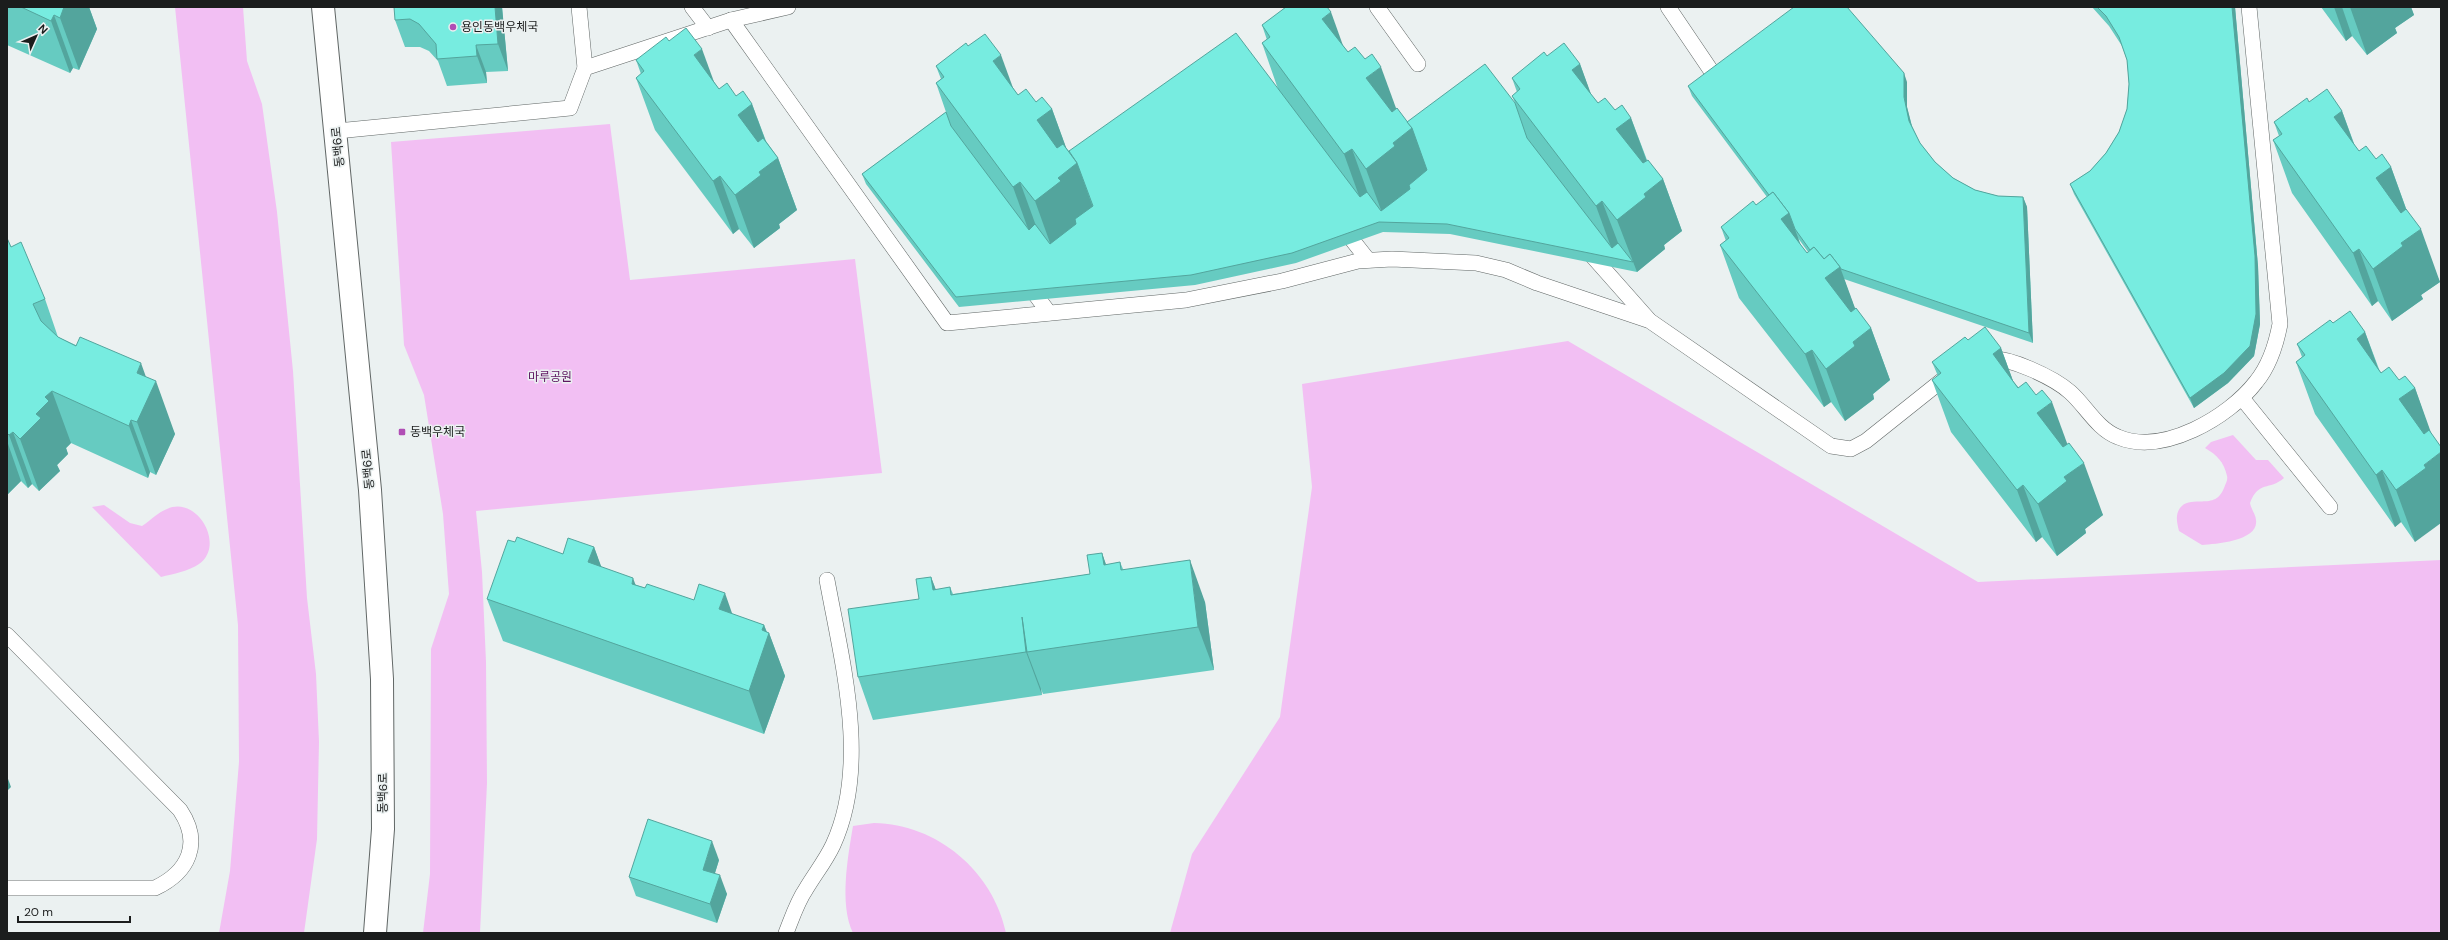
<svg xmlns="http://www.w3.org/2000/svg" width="2448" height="940" font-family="'DM Sans','Noto Sans KR',sans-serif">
<rect width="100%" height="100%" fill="#ebf1f1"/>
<g fill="#f2bff3">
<polygon points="175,7 243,7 247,61 262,104 277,212 293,371 307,598 316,674 319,742 317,839 304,933 219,933 230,871 239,762 238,625"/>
<polygon points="610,124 630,280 855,259 882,473 476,511 482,572 486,662 487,783 480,933 423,933 430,874 431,649 449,594 443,514 424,395 404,345 391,142"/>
<polygon points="1568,341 1978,582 2441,560 2441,933 1170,933 1192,854 1280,717 1312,487 1302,384"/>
<path d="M2233,435L2256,460H2268L2284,478C2269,491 2259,480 2250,503C2251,509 2256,515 2256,520C2259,541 2216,544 2202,545L2179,531C2177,523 2175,515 2180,508C2191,493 2215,512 2224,488C2226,483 2228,480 2227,476C2224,462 2217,455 2205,448L2211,442Z"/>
<path d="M104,505L130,523L142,526C150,521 158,512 167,509C197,495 226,545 199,564C189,571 173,574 161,577L92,507Z"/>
<path d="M874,823C937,824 993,871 1006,933H853C839,904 848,856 853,826Z"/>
</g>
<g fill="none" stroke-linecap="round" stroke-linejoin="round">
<g stroke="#616766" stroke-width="16">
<g id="lane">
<polyline points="692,7 708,28"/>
<polyline points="1377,7 1418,64"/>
<polyline points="1668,7 1716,78"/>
<polyline points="731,20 947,323 1186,300 1282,281 1358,261 1392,259 1476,263 1506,270 1537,283 1650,321 1831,446 1851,449 1866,441 1950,374"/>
<polyline points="585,68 731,20 788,7"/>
<polyline points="337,131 570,108 585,68 579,7"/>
<polyline points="1342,227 1368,260"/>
<polyline points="1587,250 1649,320"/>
<polyline points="1027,283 1049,313"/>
<path d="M1986,359C2007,355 2054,378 2070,392C2086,406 2097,429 2118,437C2163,456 2229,417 2256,382C2270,365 2276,345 2280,324L2249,7"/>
<polyline points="2242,398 2330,507"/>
<path d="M7,635L180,810C202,843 189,872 155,888H7"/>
<path d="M786,933C792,918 797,902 806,889C815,874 826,860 833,845C870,765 842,662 827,580"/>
</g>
</g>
<g stroke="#616766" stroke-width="24">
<polyline id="secondary" points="323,7 370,490 382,679 383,829 375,933"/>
</g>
<use href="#lane" stroke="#fff" stroke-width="15"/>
<use href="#secondary" stroke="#fff" stroke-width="22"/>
</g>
<g fill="#66cbc1" fill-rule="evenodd">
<polygon points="7,7 89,7 97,29 79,70 73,68 70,73 7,45"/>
<polygon points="502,7 508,71 486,72 487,83 447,86 438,61 429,51 420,47 405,47 395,20"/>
<polygon points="2092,7 2235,7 2258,266 2260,324 2254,356 2228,383 2194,408 2074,194 2070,184 2090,171 2106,153 2119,132 2127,109 2129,84 2127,60 2122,46 2109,26"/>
<polygon points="2321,7 2411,7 2414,15 2395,28 2397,33 2367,55 2352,36 2346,41"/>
<polygon points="1262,25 1343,46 1407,122 1515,103 1512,96 1517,92 1512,78 1547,56 1580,64 1591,95 1598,103 1631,118 1647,160 1663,179 1682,231 1664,245 1665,249 1637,272 1450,234 1383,232 1296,263 1195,285 959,307 866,184 862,174 946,112 936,83 941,79 936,66 968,46 1013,88 1018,95 1052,109 1066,148 1069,151 1278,89 1262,43 1267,40"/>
<polygon points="669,41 714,82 719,89 736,96 752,104 766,141 778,158 797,210 779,224 780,228 754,248 739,229 733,234 655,130 636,78 641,74 636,60"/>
<path d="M1907,82V107L1912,126L1920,143L1935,162L1953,178L1975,190L1998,196L2023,197L2027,207L2033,343L1844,279L1855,309L1871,328L1890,380L1873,394L1874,399L1845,421L1831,402L1824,407L1739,298L1720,245L1726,241L1721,227L1756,205L1767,197L1692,96L1688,86ZM1798,238L1808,252L1807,253L1800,244Z"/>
<polygon points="2309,102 2342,111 2355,146 2359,151 2376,159 2391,167 2407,211 2440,282 2421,295 2423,299 2392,321 2378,301 2372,306 2292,193 2273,140 2279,136 2274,122"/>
<polygon points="7,238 11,247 45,299 58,337 146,377 175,434 156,475 150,472 148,478 71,443 66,448 68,454 57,465 60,471 39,491 32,484 28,488 21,481 7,495"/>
<polygon points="2333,323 2365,332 2379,369 2381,373 2415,388 2430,432 2415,542 2401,522 2395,527 2315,414 2296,362 2302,357 2297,344"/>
<polygon points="1968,340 2001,348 2013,381 2067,444 2103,515 2085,529 2086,533 2057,556 2042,537 2036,542 1951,432 1932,380 1938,376 1932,362"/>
<polygon points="515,542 563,554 594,547 601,567 636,585 732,614 764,625 767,632 769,633 785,676 764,734 503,641 487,599"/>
<polygon points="1102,553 1106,565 1120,562 1123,569 1205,602 1214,670 1043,694 1041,689 1042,695 873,720 858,677 919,599 931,577 936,590 950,587 953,594 1090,574"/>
<polygon points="719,860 715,873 727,894 717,923 636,896 629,877"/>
</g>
<g fill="#53a59d">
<polygon points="64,7 89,7 97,29 79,70 60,18"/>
<polygon points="495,7 502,7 508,71 498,44"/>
<polygon points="2232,7 2235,7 2258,266 2260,324 2254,356 2228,383 2194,408 2190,398"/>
<polygon points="2334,7 2342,7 2352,36 2346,41"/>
<polygon points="2350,7 2411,7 2414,15 2395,28 2397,33 2367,55"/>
<polygon points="1331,12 1350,65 1322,19"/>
<polygon points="54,15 73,68 70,73 51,21"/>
<polygon points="476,45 486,72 487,83 477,56"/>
<polygon points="702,49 721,101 694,55"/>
<polygon points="1001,55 1020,107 993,61"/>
<polygon points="1580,64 1599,116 1572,70"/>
<polygon points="1381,67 1400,119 1385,130 1366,78"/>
<polygon points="1904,73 1907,82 1907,107 1913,131 1909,121 1904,97"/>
<polygon points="752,104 771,156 757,167 738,115"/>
<polygon points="1052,109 1071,161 1058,171 1037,120"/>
<polygon points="2342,111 2361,164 2334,117"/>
<polygon points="1631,118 1650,170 1635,182 1616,129"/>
<polygon points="1412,128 1431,180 1385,221 1366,169 1393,143"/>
<polygon points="1352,149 1371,202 1363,207 1344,154"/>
<polygon points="778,158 797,210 779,224 780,228 754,248 735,195 759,172"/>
<polygon points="1077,163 1096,216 1054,254 1035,201 1058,178"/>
<polygon points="2391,167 2410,220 2395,230 2376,178"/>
<polygon points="720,176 739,229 733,234 713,181"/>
<polygon points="1663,179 1682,231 1664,245 1665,249 1637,272 1617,220 1644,194"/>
<polygon points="1020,182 1039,234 1032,240 1013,187"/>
<polygon points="2023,197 2027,207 2033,343 2029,333"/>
<polygon points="1602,201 1622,253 1615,258 1596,206"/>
<polygon points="1789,213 1808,265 1781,219"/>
<polygon points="2421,229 2440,282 2421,295 2423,299 2392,321 2373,269 2401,243"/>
<polygon points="2359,249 2378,301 2372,306 2353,253"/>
<polygon points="1840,267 1859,319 1844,331 1825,278"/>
<polygon points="1871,328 1890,380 1873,394 1874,399 1845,421 1826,369 1853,342"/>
<polygon points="2365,332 2384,385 2357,339"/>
<polygon points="2001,348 2020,400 1993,354"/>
<polygon points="1812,350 1831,402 1824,407 1805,354"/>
<polygon points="141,363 151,391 156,381 175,434 156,475 137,422 137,373"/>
<polygon points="2415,388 2434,441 2418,451 2399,399"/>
<polygon points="52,391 71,443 66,448 68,454 57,465 60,471 39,491 20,439 36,414 45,397"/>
<polygon points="2052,402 2071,454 2056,465 2037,413"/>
<polygon points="131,420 150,472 148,478 129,426"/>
<polygon points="13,432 32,484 28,488 9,435"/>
<polygon points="7,441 21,481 7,495"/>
<polygon points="2441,452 2441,523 2415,542 2396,490 2424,465"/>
<polygon points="2084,463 2103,515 2085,529 2086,533 2057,556 2038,504 2064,477"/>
<polygon points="2382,470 2401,522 2395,527 2376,475"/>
<polygon points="2023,485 2042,537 2036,542 2017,490"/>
<polygon points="594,547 610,590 588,562"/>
<polygon points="1102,553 1117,596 1104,565"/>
<polygon points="1190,560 1205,602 1214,670 1198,627"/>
<polygon points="931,577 947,620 933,590"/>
<polygon points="633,578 649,621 632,584"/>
<polygon points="725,593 740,636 719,609"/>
<polygon points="1022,617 1027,652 1041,689 1042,695 1026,652"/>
<polygon points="764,625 768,636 769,633 785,676 764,734 749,691 762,630"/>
<polygon points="7,776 11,787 7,791"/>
<polygon points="712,841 719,860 710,889 703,870"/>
<polygon points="720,875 727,894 717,923 710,904"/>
</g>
<g fill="#77ece0" stroke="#53a59d">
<polygon points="21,7 64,7 60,18 54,15 51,21"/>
<polygon points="394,7 495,7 498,44 476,45 477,56 437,59 436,44 419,24 410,19 395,20"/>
<polygon points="1286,7 1327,7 1331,12 1322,19 1348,52 1355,47 1365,59 1372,54 1381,67 1366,78 1392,112 1397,108 1412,128 1393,143 1395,146 1366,169 1352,149 1344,154 1262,43 1270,37 1262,25"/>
<polygon points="1794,7 1847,7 1904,73 1904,97 1909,121 1920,143 1935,162 1953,178 1975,190 1998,196 2023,197 2029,333 1841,269 1840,267 1830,254 1824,259 1814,247 1810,250 1795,229 1789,213 1773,192 1769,195 1688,86"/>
<polygon points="2097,7 2232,7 2255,256 2256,314 2250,346 2224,373 2190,398 2070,184 2090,171 2106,153 2119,132 2127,109 2129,84 2127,60 2119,37 2106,16"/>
<polygon points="686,28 702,49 694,55 719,89 727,83 736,96 743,91 752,104 738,115 758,142 763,138 778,158 759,172 761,175 735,195 720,176 713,181 636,78 644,71 636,60 666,37 669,41"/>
<polygon points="1236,33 1360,197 1367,192 1381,211 1410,189 1409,185 1427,170 1412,128 1407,122 1485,64 1515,103 1527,138 1612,248 1618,243 1633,262 1447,224 1379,222 1292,253 1191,275 956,297 862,174 946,112 951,126 1029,230 1035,224 1050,244 1076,224 1075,219 1093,206 1077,163 1069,151"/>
<polygon points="985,34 1001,55 993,61 1018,95 1026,89 1036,102 1042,97 1052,109 1037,120 1057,148 1063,144 1077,163 1058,178 1061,181 1035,201 1020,182 1013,187 936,83 944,77 936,66 966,43 968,46"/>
<polygon points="1564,43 1580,64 1572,70 1598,103 1605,98 1615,110 1622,105 1631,118 1616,129 1643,163 1648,160 1663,179 1644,194 1646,197 1617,220 1602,201 1596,206 1512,96 1520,89 1512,78 1544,52 1547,56"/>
<polygon points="2327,89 2342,111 2334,117 2359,151 2366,146 2376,159 2382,154 2391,167 2376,178 2401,213 2406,209 2421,229 2401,243 2403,246 2373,269 2359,249 2353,253 2273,140 2282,134 2274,122 2307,98 2309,102"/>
<polygon points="1773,192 1789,213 1781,219 1807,253 1814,247 1824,259 1830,254 1840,267 1825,278 1851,312 1856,308 1871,328 1853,342 1855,346 1826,369 1812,350 1805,354 1720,245 1729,238 1721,227 1753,201 1756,205"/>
<polygon points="7,238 11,247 21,242 45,299 33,304 41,321 58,337 76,346 80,337 141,363 137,373 156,381 137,422 131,420 129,426 52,391 45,397 49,401 36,414 41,418 20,439 13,432 9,435 7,433"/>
<polygon points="2350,311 2365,332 2357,339 2381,373 2389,367 2399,380 2405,376 2415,388 2399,399 2424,434 2429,430 2441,447 2441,452 2424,465 2426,468 2396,490 2382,470 2376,475 2296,362 2305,355 2297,344 2330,320 2333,323"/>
<polygon points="1985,327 2001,348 1993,354 2018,388 2026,382 2036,395 2042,390 2052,402 2037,413 2063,447 2069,443 2084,463 2064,477 2067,481 2038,504 2023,485 2017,490 1932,380 1941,373 1932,362 1965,337 1968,340"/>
<polygon points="517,537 563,554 568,538 594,547 588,562 633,578 632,584 645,588 647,584 694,600 699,584 725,593 719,609 764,625 762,630 769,633 749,691 487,599 508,540 515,542"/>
<polygon points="1102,553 1104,565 1120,562 1121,570 1190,560 1198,627 1027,652 1022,617 1026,652 858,677 848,609 919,599 916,579 931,577 933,590 950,587 951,595 1090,574 1087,555"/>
<polygon points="648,819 712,841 703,870 720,875 710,904 629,877"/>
</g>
<g fill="#b04eb5" stroke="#ebf1f1" stroke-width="1.5">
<circle cx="453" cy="27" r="4"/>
<rect x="398" y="428" width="8" height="8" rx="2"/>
</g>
<g text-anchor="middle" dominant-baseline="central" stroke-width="3" stroke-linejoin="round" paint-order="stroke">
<g font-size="12" fill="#1b1d1d" stroke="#ebf1f1" text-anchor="start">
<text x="461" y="27">용인동백우체국</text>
<text x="410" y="432">동백우체국</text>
</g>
<g font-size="12" fill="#1b1d1d" stroke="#ebf1f1">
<text transform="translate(338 147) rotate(-96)">동백6로</text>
<text transform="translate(368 469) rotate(-95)">동백6로</text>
<text transform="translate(383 793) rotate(-90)">동백6로</text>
</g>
<g font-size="12" fill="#5e1762" stroke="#ebf1f1">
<text x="550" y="377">마루공원</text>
</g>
</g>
<rect width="2448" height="940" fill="none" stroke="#1b1d1d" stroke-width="16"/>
<g transform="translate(36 36) rotate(45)" stroke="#ebf1f1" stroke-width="3" paint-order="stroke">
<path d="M0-3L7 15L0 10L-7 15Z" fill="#1b1d1d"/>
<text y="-6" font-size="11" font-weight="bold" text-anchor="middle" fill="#1b1d1d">N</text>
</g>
<path d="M18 916v6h112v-6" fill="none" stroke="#1b1d1d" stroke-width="2"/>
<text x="24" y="916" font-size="12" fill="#1b1d1d" stroke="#ebf1f1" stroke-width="3" paint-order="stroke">20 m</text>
</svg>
